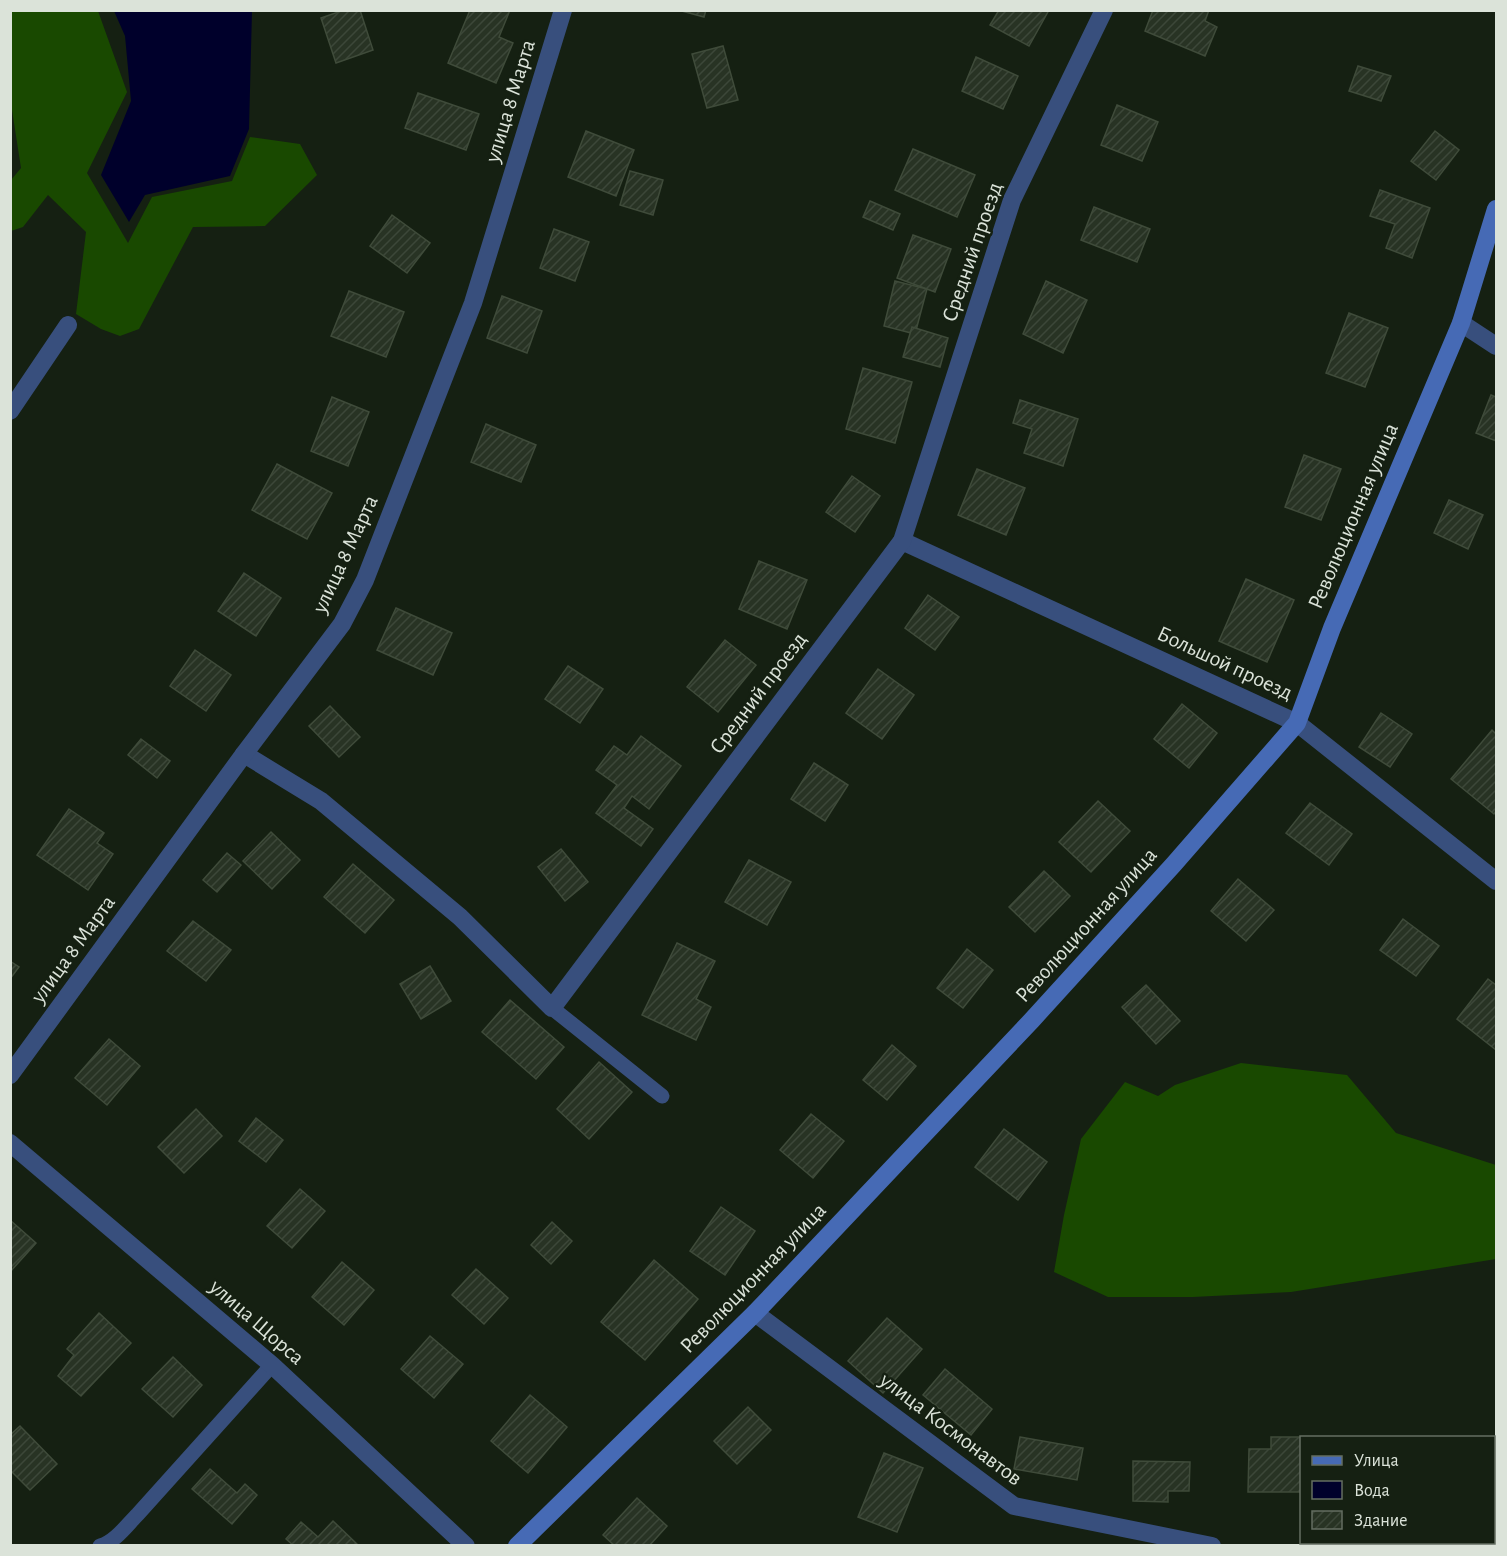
<svg xmlns="http://www.w3.org/2000/svg" width="1507" height="1556" font-family="'Alegreya Sans',sans-serif">
<defs>
<pattern id="building-hatch" width="6" height="6" patternUnits="userSpaceOnUse" patternTransform="scale(1.5)"><rect width="6" height="6" fill="#283324"/><path d="M-1 1l2-2M0 6l6-6M5 7l2-2" fill="none" stroke="#3c4739"/></pattern>
</defs>
<rect width="100%" height="100%" fill="#152012"/>
<g fill="#194900">
<polygon points="10,11 98,11 127,92 87,173 128,243 152,197 232,181 250,137 300,144 317,175 265,226 193,227 139,329 120,336 101,329 76,314 86,232 48,195 23,227 11,231 11,180 21,168 10,97"/>
<polygon points="1241,1063 1347,1075 1396,1133 1496,1165 1496,1259 1291,1292 1193,1297 1108,1297 1054,1272 1064,1215 1081,1139 1125,1082 1158,1096 1175,1085"/>
</g>
<polygon fill="#00002b" points="114,11 252,11 249,129 230,176 145,195 129,222 101,175 131,101 125,36"/>
<g fill="url(#building-hatch)" stroke="#3f4b3a" stroke-width="1.5">
<polygon points="344,10 360,10 373,50 336,63 321,18"/>
<polygon points="470,10 510,10 499,37 513,43 496,83 448,63"/>
<polygon points="678,10 706,10 704,17"/>
<polygon points="999,10 1049,10 1029,46 990,25"/>
<polygon points="1153,10 1209,10 1205,21 1217,27 1205,56 1145,31"/>
<polygon points="723,46 738,100 707,108 692,54"/>
<polygon points="976,57 1018,76 1003,109 962,91"/>
<polygon points="1358,66 1391,76 1381,101 1349,91"/>
<polygon points="418,93 479,114 466,150 405,128"/>
<polygon points="1117,105 1158,122 1142,161 1101,145"/>
<polygon points="586,131 634,150 616,196 568,177"/>
<polygon points="1435,131 1459,150 1436,180 1411,161"/>
<polygon points="913,149 975,175 957,217 895,190"/>
<polygon points="630,171 663,180 653,215 620,205"/>
<polygon points="1380,190 1430,208 1412,258 1386,248 1395,224 1370,216"/>
<polygon points="870,201 900,214 893,230 863,217"/>
<polygon points="1094,207 1150,229 1137,262 1081,240"/>
<polygon points="392,215 430,243 407,273 370,246"/>
<polygon points="554,229 589,242 575,281 540,268"/>
<polygon points="913,235 951,249 935,292 897,278"/>
<polygon points="895,281 927,289 915,334 884,326"/>
<polygon points="1046,281 1087,300 1063,353 1023,334"/>
<polygon points="349,291 404,312 386,357 331,336"/>
<polygon points="502,296 542,311 527,353 487,338"/>
<polygon points="1349,313 1388,328 1365,387 1326,373"/>
<polygon points="912,327 948,338 940,367 903,357"/>
<polygon points="863,368 912,382 895,443 846,429"/>
<polygon points="1491,395 1496,397 1496,441 1476,433"/>
<polygon points="332,397 369,412 348,466 311,451"/>
<polygon points="1020,400 1078,419 1063,466 1024,453 1032,429 1013,423"/>
<polygon points="486,424 536,445 521,482 471,462"/>
<polygon points="1304,455 1341,469 1321,520 1285,507"/>
<polygon points="277,464 332,493 307,539 252,510"/>
<polygon points="977,469 1025,488 1006,535 958,515"/>
<polygon points="852,476 880,496 855,532 826,512"/>
<polygon points="1449,500 1483,515 1468,549 1434,533"/>
<polygon points="759,561 807,580 787,629 739,609"/>
<polygon points="244,573 281,598 256,636 218,611"/>
<polygon points="1246,579 1294,600 1267,662 1219,641"/>
<polygon points="928,595 959,617 935,650 905,628"/>
<polygon points="396,608 452,633 433,675 377,650"/>
<polygon points="725,640 756,665 718,712 687,687"/>
<polygon points="195,650 231,675 206,711 170,686"/>
<polygon points="568,666 603,689 580,723 545,699"/>
<polygon points="878,669 914,695 882,739 846,713"/>
<polygon points="1182,704 1217,733 1189,768 1154,739"/>
<polygon points="330,706 360,737 339,757 309,726"/>
<polygon points="1381,713 1412,734 1390,767 1359,747"/>
<polygon points="1492,730 1496,734 1496,811 1494,814 1451,779"/>
<polygon points="641,736 681,766 649,809 632,796 624,808 653,829 641,846 596,813 617,785 596,770 614,746 627,755"/>
<polygon points="141,739 170,761 157,778 128,755"/>
<polygon points="814,763 848,785 825,821 791,799"/>
<polygon points="1098,801 1130,831 1091,872 1059,842"/>
<polygon points="1310,803 1352,834 1329,865 1286,833"/>
<polygon points="69,809 104,833 97,843 113,854 88,890 37,855"/>
<polygon points="271,832 300,860 272,889 243,861"/>
<polygon points="561,849 588,882 565,901 538,867"/>
<polygon points="227,853 241,865 217,892 203,880"/>
<polygon points="749,860 791,882 767,925 725,902"/>
<polygon points="353,864 394,900 365,933 324,897"/>
<polygon points="1044,871 1070,896 1035,932 1009,907"/>
<polygon points="1238,879 1274,910 1246,941 1211,911"/>
<polygon points="1403,919 1439,946 1416,976 1380,950"/>
<polygon points="193,921 231,950 206,981 167,951"/>
<polygon points="677,943 715,961 696,999 711,1007 696,1040 642,1015"/>
<polygon points="967,949 993,970 963,1008 937,988"/>
<polygon points="10,961 19,967 10,979"/>
<polygon points="430,966 451,1001 421,1019 400,984"/>
<polygon points="1488,979 1496,985 1496,1050 1457,1019"/>
<polygon points="1146,985 1180,1021 1156,1044 1122,1007"/>
<polygon points="510,1000 564,1047 536,1079 482,1032"/>
<polygon points="109,1039 140,1066 107,1105 75,1078"/>
<polygon points="892,1045 916,1066 887,1100 863,1080"/>
<polygon points="599,1062 632,1092 589,1139 557,1109"/>
<polygon points="196,1109 222,1136 184,1173 158,1147"/>
<polygon points="811,1114 844,1141 813,1178 780,1150"/>
<polygon points="256,1118 283,1140 266,1162 239,1141"/>
<polygon points="1004,1129 1047,1162 1018,1200 975,1167"/>
<polygon points="300,1189 325,1211 292,1248 267,1226"/>
<polygon points="721,1207 755,1231 725,1275 690,1251"/>
<polygon points="10,1220 36,1243 10,1272"/>
<polygon points="552,1222 572,1241 551,1264 531,1245"/>
<polygon points="654,1260 698,1299 645,1360 601,1322"/>
<polygon points="342,1262 374,1290 344,1325 312,1297"/>
<polygon points="476,1269 508,1298 484,1324 452,1295"/>
<polygon points="99,1313 131,1343 81,1396 58,1376 74,1355 67,1349"/>
<polygon points="887,1318 922,1349 883,1393 848,1361"/>
<polygon points="430,1336 463,1364 434,1398 401,1369"/>
<polygon points="173,1357 202,1385 173,1417 142,1389"/>
<polygon points="945,1369 992,1409 971,1435 923,1395"/>
<polygon points="530,1395 567,1427 528,1473 491,1441"/>
<polygon points="748,1407 771,1430 737,1464 714,1441"/>
<polygon points="20,1426 57,1464 30,1490 10,1470 10,1435"/>
<polygon points="1020,1437 1083,1448 1077,1480 1014,1469"/>
<polygon points="1271,1437 1323,1437 1302,1438 1302,1492 1248,1492 1249,1449 1271,1449"/>
<polygon points="884,1453 923,1468 897,1532 858,1517"/>
<polygon points="1133,1461 1190,1462 1189,1491 1168,1491 1168,1502 1133,1501"/>
<polygon points="210,1469 237,1493 245,1484 257,1495 232,1524 192,1489"/>
<polygon points="637,1498 667,1526 649,1546 615,1546 603,1535"/>
<polygon points="333,1521 359,1546 294,1546 286,1539 301,1522 318,1537"/>
</g>
<g fill="none" stroke-linecap="round" stroke-linejoin="round">
<g stroke="#384f7d" stroke-width="15">
<polyline points="552,1008 662,1096"/>
<path d="M100,1546C115,1542 127,1525 138,1514L272,1365"/>
</g>
<g stroke="#384f7d" stroke-width="18">
<polyline points="1461,323 1496,346"/>
<polyline points="10,411 68,325"/>
<polyline points="902,541 1297,723 1496,881"/>
<polyline points="244,754 321,801 460,917 552,1008 902,541 1012,200 1104,10"/>
<polyline points="10,1075 244,754 342,624 365,580 473,303 563,10"/>
<polyline points="755,1313 1014,1506 1212,1546"/>
<polyline points="1494,1532 1496,1532"/>
<polyline points="1333,1546 1348,1542"/>
</g>
<polyline stroke="#384f7d" stroke-width="18" points="10,1143 272,1365 466,1546"/>
<polyline stroke="#466ab5" stroke-width="18" points="517,1546 755,1313 1032,1020 1174,864 1297,723 1332,628 1461,323 1496,209"/>
</g>
<g text-anchor="middle" dominant-baseline="central" stroke-width="5" stroke-linejoin="round" paint-order="stroke">
<g font-size="22" fill="#dbe3d9" stroke="#152012">
<text transform="translate(510 101) rotate(-73)">улица 8 Марта</text>
<text transform="translate(972 252) rotate(-71)">Средний проезд</text>
<text transform="translate(1353 516) rotate(-67)">Революционная улица</text>
<text transform="translate(345 554) rotate(-65)">улица 8 Марта</text>
<text transform="translate(1225 663) rotate(25)">Большой проезд</text>
<text transform="translate(758 693) rotate(-53)">Средний проезд</text>
<text transform="translate(1086 925) rotate(-48)">Революционная улица</text>
<text transform="translate(73 949) rotate(-54)">улица 8 Марта</text>
<text transform="translate(753 1278) rotate(-46)">Революционная улица</text>
<text transform="translate(257 1322) rotate(41)">улица Щорса</text>
<text transform="translate(951 1429) rotate(37)">улица Космонавтов</text>
</g>
</g>
<rect width="1507" height="1556" fill="none" stroke="#dbe3d9" stroke-width="24"/>
<rect x="1300" y="1436" width="195" height="108" fill="#152012" stroke="#646e62" stroke-width="1.5"/>
<rect x="1312" y="1456" width="30" height="9" fill="#466ab5" stroke="#646e62" stroke-width="1.5"/>
<text x="1354" y="1466" font-size="18" fill="#dbe3d9">Улица</text>
<rect x="1312" y="1481" width="30" height="18" fill="#00002b" stroke="#646e62" stroke-width="1.5"/>
<text x="1354" y="1496" font-size="18" fill="#dbe3d9">Вода</text>
<rect x="1312" y="1511" width="30" height="18" fill="url(#building-hatch)" stroke="#646e62" stroke-width="1.5"/>
<text x="1354" y="1526" font-size="18" fill="#dbe3d9">Здание</text>
</svg>
